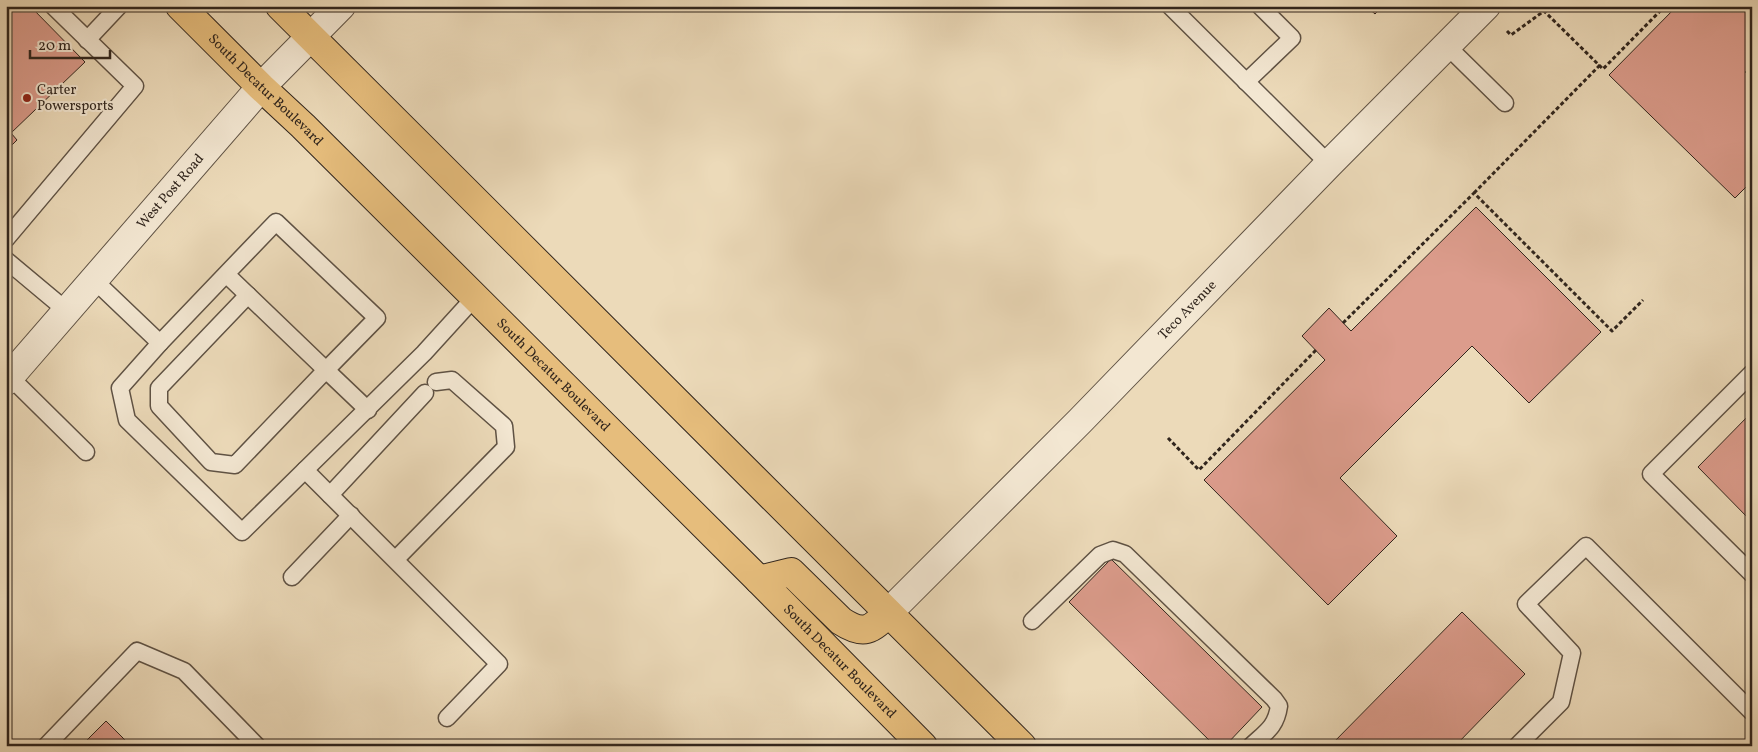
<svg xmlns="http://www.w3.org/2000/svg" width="1758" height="752" font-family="Vollkorn,serif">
<rect width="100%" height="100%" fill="#ecdab9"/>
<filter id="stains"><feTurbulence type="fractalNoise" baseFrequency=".004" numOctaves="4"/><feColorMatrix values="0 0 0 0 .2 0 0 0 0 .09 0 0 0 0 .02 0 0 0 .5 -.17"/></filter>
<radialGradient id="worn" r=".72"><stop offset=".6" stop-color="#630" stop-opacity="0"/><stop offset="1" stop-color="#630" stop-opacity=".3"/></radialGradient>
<g fill="#dc9c8c" stroke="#30251d">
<polygon points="6,6 30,6 85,62 11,133 17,140 6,151"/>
<polygon points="1366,6 1383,6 1375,14"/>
<polygon points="1677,6 1752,6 1752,66 1745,72 1752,79 1752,181 1735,198 1609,75"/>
<polygon points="1476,207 1601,332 1529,403 1472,346 1340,478 1397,536 1328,605 1204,480 1325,360 1302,336 1329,308 1351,331"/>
<polygon points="1752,412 1752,522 1698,467"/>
<polygon points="1111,559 1262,707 1225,746 1215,746 1069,602"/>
<polygon points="1462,612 1525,674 1455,746 1330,746"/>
<polygon points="106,721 131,746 81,746"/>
</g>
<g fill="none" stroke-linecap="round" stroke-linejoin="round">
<g stroke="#5f5244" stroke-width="19">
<g id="lane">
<polyline points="1170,6 1329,164"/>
<polyline points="87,40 119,6"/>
<polyline points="1447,46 1505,103"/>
<polyline points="1246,82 1292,38 1260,6"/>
<polyline points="6,239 135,86 53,6"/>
<polyline points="6,260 67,311"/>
<polyline points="94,280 160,343 120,388 127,420 242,532 305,470 499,664 447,718"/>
<polyline points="248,295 159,388 159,406 211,462 235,465 326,370 368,410"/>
<polyline points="160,343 226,274 326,370 377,318 276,222 226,274"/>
<polyline points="1752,373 1651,474 1752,574"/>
<polyline points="10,377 86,452"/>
<polyline points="305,470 424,353 475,297"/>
<polyline points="330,495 425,393"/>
<polyline points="396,559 506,447 504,426 452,380 436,382"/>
<polyline points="292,577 351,515"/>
<path d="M1032,621L1100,555L1113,550L1125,554L1274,699L1279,706C1276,727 1266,732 1251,746"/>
<polyline points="46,746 137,651 184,671 257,746"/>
<polyline points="1517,746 1561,702 1572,653 1526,604 1586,546 1752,712"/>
</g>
</g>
<g stroke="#5f5244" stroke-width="30">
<g id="street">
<path id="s1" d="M6,381L261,87L341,6"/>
<path id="s2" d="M888,613L1080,421L1329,164L1486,6"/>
</g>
</g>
<g stroke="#30251d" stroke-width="30">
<g id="primary">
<path id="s3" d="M180,6L261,87L303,126L759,580L923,746"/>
<polyline points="280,6 1022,746"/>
<path d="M759,580L791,572L841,621C864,636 871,630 888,613"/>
</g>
</g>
<g stroke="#30251d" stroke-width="3" stroke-dasharray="4 2.5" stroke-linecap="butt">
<polyline points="1507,31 1511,35 1544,11 1603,69 1665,6"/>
<polyline points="1474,193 1600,65"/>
<polyline points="1343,323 1474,193 1612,331 1643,300"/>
<polyline points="1168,438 1199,470 1316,350"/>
</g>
<use href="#lane" stroke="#f3e7d2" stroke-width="16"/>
<use href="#street" stroke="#f3e7d2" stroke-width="28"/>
<use href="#primary" stroke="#e6bd7c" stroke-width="28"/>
</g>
<circle fill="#8f2418" stroke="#f3e7d2" stroke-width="2" cx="27" cy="98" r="5"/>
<g text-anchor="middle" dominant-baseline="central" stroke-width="4" stroke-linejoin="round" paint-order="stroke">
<g font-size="14" fill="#30251d" stroke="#f3e7d2" text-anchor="start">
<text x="37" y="90">Carter<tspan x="37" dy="16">Powersports</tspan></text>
</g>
<g font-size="14" fill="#30251d" stroke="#f3e7d2">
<text stroke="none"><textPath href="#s3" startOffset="120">South Decatur Boulevard</textPath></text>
<text stroke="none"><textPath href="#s1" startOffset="251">West Post Road</textPath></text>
<text stroke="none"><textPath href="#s2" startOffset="426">Teco Avenue</textPath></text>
<text stroke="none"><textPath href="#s3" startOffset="525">South Decatur Boulevard</textPath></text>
<text stroke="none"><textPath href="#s3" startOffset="930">South Decatur Boulevard</textPath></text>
</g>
</g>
<rect width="1758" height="752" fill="none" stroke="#ecdab9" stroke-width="25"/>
<rect x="8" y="8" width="1743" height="737" fill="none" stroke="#30251d" stroke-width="2.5"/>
<rect x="12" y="12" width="1733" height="727" fill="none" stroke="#30251d"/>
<path d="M30 50v8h80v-8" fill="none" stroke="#30251d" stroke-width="2.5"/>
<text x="38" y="50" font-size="15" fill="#30251d" stroke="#f3e7d2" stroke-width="4" paint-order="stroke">20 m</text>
<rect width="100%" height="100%" filter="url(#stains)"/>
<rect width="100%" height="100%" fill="url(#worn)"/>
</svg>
